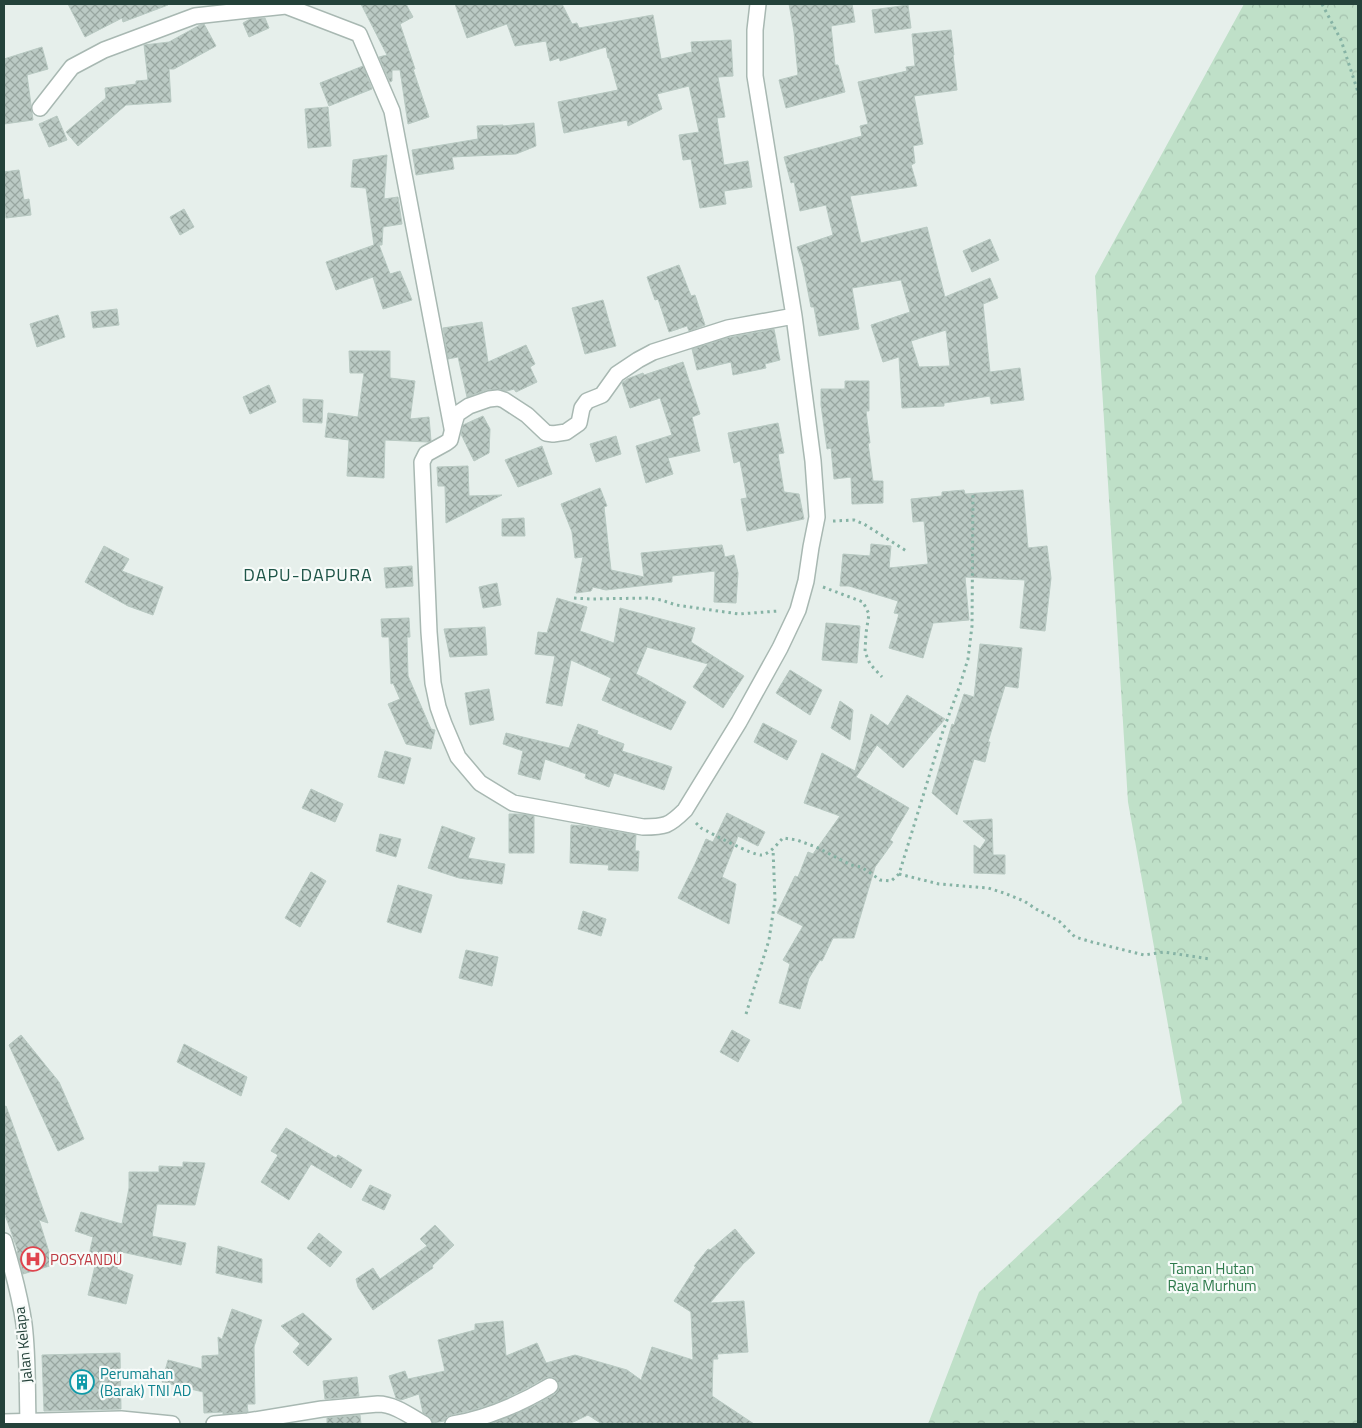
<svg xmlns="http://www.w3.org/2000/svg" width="1362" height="1428" font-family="'Titillium Web',sans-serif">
<defs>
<pattern id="park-crowns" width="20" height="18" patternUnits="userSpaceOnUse" patternTransform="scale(1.25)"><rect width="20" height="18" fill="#bfe0c8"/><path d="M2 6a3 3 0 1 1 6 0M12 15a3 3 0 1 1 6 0" fill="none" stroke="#a4c1ad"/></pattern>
<pattern id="building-cross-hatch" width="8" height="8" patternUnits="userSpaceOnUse" patternTransform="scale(1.25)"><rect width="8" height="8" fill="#bbcac4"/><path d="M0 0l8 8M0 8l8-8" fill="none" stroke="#98a6a0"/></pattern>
</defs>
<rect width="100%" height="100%" fill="#e6efeb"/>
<polygon fill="url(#park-crowns)" points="1244,4 1358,4 1358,1424 928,1424 979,1292 1182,1103 1128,802 1095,276"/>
<g fill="url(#building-cross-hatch)" stroke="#b8c9c2" fill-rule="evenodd">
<polygon points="68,4 168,4 168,5 123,22 122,18 85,37"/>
<polygon points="361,4 406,4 413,17 400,24 415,69 413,69 429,117 408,124 400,70 392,70 392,81 390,82 379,57 387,55"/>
<polygon points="455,4 562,4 572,24 577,23 579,28 653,15 661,59 692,52 691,42 731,40 733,76 718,77 725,117 717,118 724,165 748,161 752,187 724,191 726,204 700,208 691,159 683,160 679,135 699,132 689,86 657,94 662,109 628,126 627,120 564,133 558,102 618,90 609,58 608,58 606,47 560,61 559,58 550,61 546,41 515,46 507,24 467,38"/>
<polygon points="789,4 852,4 855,22 831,26 835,65 838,65 845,92 786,108 779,80 798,75 794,32"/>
<polygon points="908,5 911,28 875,33 872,10"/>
<polygon points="265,18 269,28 249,37 243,23 250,19"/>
<polygon points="204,24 216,46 174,69 169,69 171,102 126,105 78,146 66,132 106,98 105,88 136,84 136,81 148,80 144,45 169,42 200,25"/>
<path d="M951,30L954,55H953L957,90L914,96L923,144L913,146L915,163L911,165L917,186L850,196L861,243L927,227L945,297L990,278L998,298L983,304L990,372L1020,368L1024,400L991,404L990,396L944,403V406L902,408L899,357L883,362L871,325L910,312L901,280L852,288L859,329L819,336L814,307H811L803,266L797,247L833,235L826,205L800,211L794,182L791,183L784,157L862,136L860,126L868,124L858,82L907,71L906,67L915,66L912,34ZM946,330L950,366L919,367L911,341Z"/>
<polygon points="42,47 48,69 27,75 33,120 4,124 4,59"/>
<polygon points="363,66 372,89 329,106 320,83"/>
<polygon points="328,107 331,146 308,148 305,109"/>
<polygon points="57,116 67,140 49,147 39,124"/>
<polygon points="534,123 536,146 516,154 452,157 454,169 416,175 412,150 478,139 477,126 503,125 503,126"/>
<polygon points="387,155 384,199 398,197 402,224 383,227 382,245 379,245 390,274 400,271 412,300 383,309 373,277 336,290 326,262 374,245 366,188 351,187 353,160"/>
<polygon points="19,170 24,200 29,199 31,215 6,218 4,199 4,172"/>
<polygon points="184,209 194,227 180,235 170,217"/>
<polygon points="990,239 999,260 972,272 963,251"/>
<polygon points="679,265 691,296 695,295 705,325 689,331 687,326 669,332 658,299 655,300 647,277"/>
<polygon points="603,300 616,346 585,354 572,308"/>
<polygon points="117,309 119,325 93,328 91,312"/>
<polygon points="58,315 65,337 37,347 30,324"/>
<polygon points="482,322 488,362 526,345 535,364 530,367 537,382 516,392 514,389 507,391 497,389 486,390 467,397 458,357 448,359 443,328"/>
<polygon points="774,329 780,360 765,364 766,368 733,375 731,362 697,370 692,349 726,338"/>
<polygon points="349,351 390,351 390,378 415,381 410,419 429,417 431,441 428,442 385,440 384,478 347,476 349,440 325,437 328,413 358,417 364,373 350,373"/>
<polygon points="683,362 700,414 692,417 700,451 668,458 673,474 646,483 636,446 672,435 660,398 630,408 622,383 627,379 643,373 644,375"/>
<polygon points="845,381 869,381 869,411 866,411 870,443 868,443 873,481 883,481 883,503 852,504 851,477 834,479 831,448 827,449 821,405 821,389 845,389"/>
<polygon points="269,385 276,402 250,414 243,397"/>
<polygon points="303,399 323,400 322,423 303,422"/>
<polygon points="483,416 490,429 489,453 474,461 461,434 463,425"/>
<polygon points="778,423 784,453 778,454 784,492 799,494 804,519 747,531 741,499 747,498 740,461 734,463 728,433"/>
<polygon points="616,436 621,454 596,462 590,444"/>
<polygon points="542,446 552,474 518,487 505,460"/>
<polygon points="468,466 469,496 502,495 446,523 445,486 438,486 437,467"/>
<polygon points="600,488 607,506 604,507 611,570 644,577 641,553 722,545 725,557 734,555 738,573 736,603 714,602 715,571 672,576 672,582 606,590 593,587 591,591 576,593 583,557 575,558 572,532 561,504"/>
<polygon points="964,490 965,494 1023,490 1028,548 1047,546 1051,578 1045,631 1020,628 1025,580 965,577 969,620 933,623 923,658 889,648 899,614 894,613 898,601 849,586 840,586 843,554 870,556 871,544 891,546 889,568 928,564 924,521 913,522 911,499 942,496 942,492"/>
<polygon points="524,518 525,536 502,536 502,519"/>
<polygon points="104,546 129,559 122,571 163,587 153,615 128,606 85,582"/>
<polygon points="412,566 413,586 386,588 384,568"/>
<polygon points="497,583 501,605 483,608 479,587"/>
<polygon points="557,598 587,607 580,631 614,643 620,608 695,628 691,642 744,676 723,708 693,687 708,664 647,647 636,674 646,679 686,702 671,730 602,700 611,678 571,660 562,706 546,703 555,656 535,654 538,632 547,633"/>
<polygon points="409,618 410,637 407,637 408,676 431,729 435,730 431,749 406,744 388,704 400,699 393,683 391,684 389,637 382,637 381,619"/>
<polygon points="826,623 860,626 857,663 822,660"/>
<polygon points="485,627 487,655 450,657 444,629"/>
<polygon points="980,644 1022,648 1018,688 1005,686 988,742 990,742 985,762 974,759 957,815 932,793 952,724 954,725 964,694 974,697"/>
<polygon points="790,670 822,690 810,715 776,693"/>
<polygon points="489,689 494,720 470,725 465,693"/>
<polygon points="907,695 945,719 903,768 877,745 856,777 909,808 890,840 893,842 875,867 854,938 833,938 822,961 820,960 809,978 800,1009 779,1003 790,964 783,960 803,926 777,913 795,876 798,877 808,852 813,854 840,816 804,803 822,753 855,771 871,714 888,726"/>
<polygon points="840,701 853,710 850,740 831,728"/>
<polygon points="763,723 797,741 787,760 754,742"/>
<polygon points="578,724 598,731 597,734 624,744 622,751 672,767 664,790 614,773 609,787 585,778 586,774 545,759 540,780 518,774 523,751 503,744 506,733 569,748"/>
<polygon points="385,751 411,758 404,784 378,777"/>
<polygon points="311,789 343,804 335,822 302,808"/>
<polygon points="727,813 765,832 758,846 738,836 722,877 736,884 729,924 678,898 695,864 706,839 713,842"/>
<polygon points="509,814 522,814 534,816 534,853 509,853"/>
<polygon points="992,819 993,855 1005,855 1005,874 974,873 974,845 980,849 986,840 963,821"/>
<polygon points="571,825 585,826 636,835 635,851 639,851 638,871 608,870 609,865 570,863"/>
<polygon points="442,826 475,838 468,858 505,864 502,884 459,878 428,868"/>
<polygon points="380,834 401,839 396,857 376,851"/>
<polygon points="311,872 326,881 300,927 285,918"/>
<polygon points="398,885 432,895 421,933 387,922"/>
<polygon points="583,911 606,919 601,936 578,929"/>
<polygon points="466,950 498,957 492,986 459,978"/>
<polygon points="732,1030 750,1040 738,1062 720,1052"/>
<polygon points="21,1035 59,1082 84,1139 58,1151 9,1045"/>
<polygon points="184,1044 247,1077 241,1096 177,1062"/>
<polygon points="6,1106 48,1223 39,1220 53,1265 23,1274 17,1252 18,1251 4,1212 4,1107"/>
<polygon points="286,1128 336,1158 338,1155 362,1170 351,1188 311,1164 289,1200 261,1182 278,1155 271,1151"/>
<polygon points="183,1162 205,1163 195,1205 157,1204 152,1236 186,1243 181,1265 122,1252 117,1269 133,1275 126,1304 88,1295 95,1266 87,1264 93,1237 75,1231 81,1212 122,1224 129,1188 129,1172 159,1172 159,1166 183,1167"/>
<polygon points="370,1185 391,1195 384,1210 362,1200"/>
<polygon points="435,1225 454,1245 432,1266 433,1268 373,1310 358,1287 356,1279 373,1268 380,1279 427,1246 420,1239"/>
<polygon points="735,1229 755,1253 743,1264 710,1303 744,1301 748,1352 717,1354 718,1359 713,1359 712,1396 754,1424 602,1424 588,1415 569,1424 491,1424 531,1407 555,1394 558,1390 559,1386 558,1382 555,1378 550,1377 545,1378 523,1390 500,1401 476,1409 451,1415 447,1417 444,1421 433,1423 432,1419 423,1413 419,1394 401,1400 396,1398 389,1376 405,1371 408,1379 445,1371 438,1340 475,1330 475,1324 503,1321 506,1356 537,1343 546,1363 575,1355 627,1370 641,1380 652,1347 693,1360 691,1312 674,1301 696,1267 694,1266 708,1249 710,1250"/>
<polygon points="319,1233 342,1252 330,1267 307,1248"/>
<polygon points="218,1246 262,1259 262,1283 216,1273"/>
<polygon points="232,1309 262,1320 254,1347 255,1404 247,1404 248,1412 223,1414 223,1412 204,1413 203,1392 162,1382 168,1360 202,1369 202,1356 219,1355 218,1337 222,1339"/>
<polygon points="303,1313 332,1339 308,1366 293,1352 300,1344 281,1326"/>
<polygon points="120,1353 121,1409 44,1411 42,1355"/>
<polygon points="357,1377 359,1396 325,1399 323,1381"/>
<polygon points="360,1415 361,1424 327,1424 327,1418"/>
</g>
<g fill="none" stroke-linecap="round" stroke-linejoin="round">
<g stroke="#a8b8b2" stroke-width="18">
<g id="minor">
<path d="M758,4L755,30V76L794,316L813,461L817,517L811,547L806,581L798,610L780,648L739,722L685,810C669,826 665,827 643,827L513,803L480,783L458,757L444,724L438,707L433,683L429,632L422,462L426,454L446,443L450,440L454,424L457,414L469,406L489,399L498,398L504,400L527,415L546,433L553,434L566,432L579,423L582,408L587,401L602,395L617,374L638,360L653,352L728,328L794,316"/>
<polyline points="40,108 72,67 104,50 195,16 286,6 359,34 392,111 452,428"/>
<path d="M4,1241C12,1267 20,1297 24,1324C28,1356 27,1388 28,1421"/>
<polyline points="4,1422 121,1419 172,1424"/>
<path d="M214,1424L248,1421L322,1409L378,1404C394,1404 410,1416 424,1424"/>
<path d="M453,1424C487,1418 520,1404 550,1386"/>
</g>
</g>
<g stroke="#86b3a5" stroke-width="3" stroke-dasharray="2.5 4" stroke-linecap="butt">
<polyline points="1322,4 1341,40 1358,92"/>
<polyline points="833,521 854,520 864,524 908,552"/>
<polyline points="823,587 863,602 869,614 866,633 865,652 870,664 882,677"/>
<polyline points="574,598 591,599 649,598 661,600 676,605 739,614 778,611"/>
<path d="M696,823L701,828C711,833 753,856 762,855C771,853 777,844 783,838L797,840L816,847L851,865L861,867L872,874L880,880L891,881L899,874L943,731L960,685L968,659L972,626L973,493"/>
<polyline points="899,874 939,884 988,888 1004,893 1024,901 1036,909 1059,921 1075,937 1092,942 1144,955 1164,952 1210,959"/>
<polyline points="746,1014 769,940 775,900 773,849"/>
</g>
<use href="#minor" stroke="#fff" stroke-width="15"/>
</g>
<defs>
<g id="hospital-ring" transform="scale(1.25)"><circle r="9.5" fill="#f7fbf9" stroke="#e0444e" stroke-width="1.5"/><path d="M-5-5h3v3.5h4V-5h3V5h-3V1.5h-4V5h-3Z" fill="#e0444e"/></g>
<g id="building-ring" transform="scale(1.25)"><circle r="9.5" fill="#f7fbf9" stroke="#0f9aa8" stroke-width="1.5"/><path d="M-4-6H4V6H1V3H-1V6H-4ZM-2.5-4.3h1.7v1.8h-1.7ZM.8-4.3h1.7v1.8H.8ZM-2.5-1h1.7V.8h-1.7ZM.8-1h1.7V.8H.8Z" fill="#0f9aa8"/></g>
</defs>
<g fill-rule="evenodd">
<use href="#hospital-ring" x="33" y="1259"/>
<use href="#building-ring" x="82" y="1382"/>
</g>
<g text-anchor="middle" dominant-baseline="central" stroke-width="4.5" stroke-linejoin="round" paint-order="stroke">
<g font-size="15" fill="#be3a42" stroke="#f7fbf9" text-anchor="start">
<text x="50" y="1259">POSYANDU</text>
</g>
<g font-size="15" fill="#2d7a4b" stroke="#f7fbf9">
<text x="1212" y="1268">Taman Hutan<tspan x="1212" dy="17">Raya Murhum</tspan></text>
</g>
<g font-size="15" fill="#24423a" stroke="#f7fbf9">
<text transform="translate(23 1345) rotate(-96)">Jalan Kelapa</text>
</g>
<g font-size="15" fill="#0d838f" stroke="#f7fbf9" text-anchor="start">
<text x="100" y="1373">Perumahan<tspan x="100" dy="17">(Barak) TNI AD</tspan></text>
</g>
<g font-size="18" letter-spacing="1" fill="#1f5548" stroke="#f7fbf9">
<text x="308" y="574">DAPU-DAPURA</text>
</g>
</g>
<rect width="1362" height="1428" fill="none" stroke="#24423a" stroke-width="10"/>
</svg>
